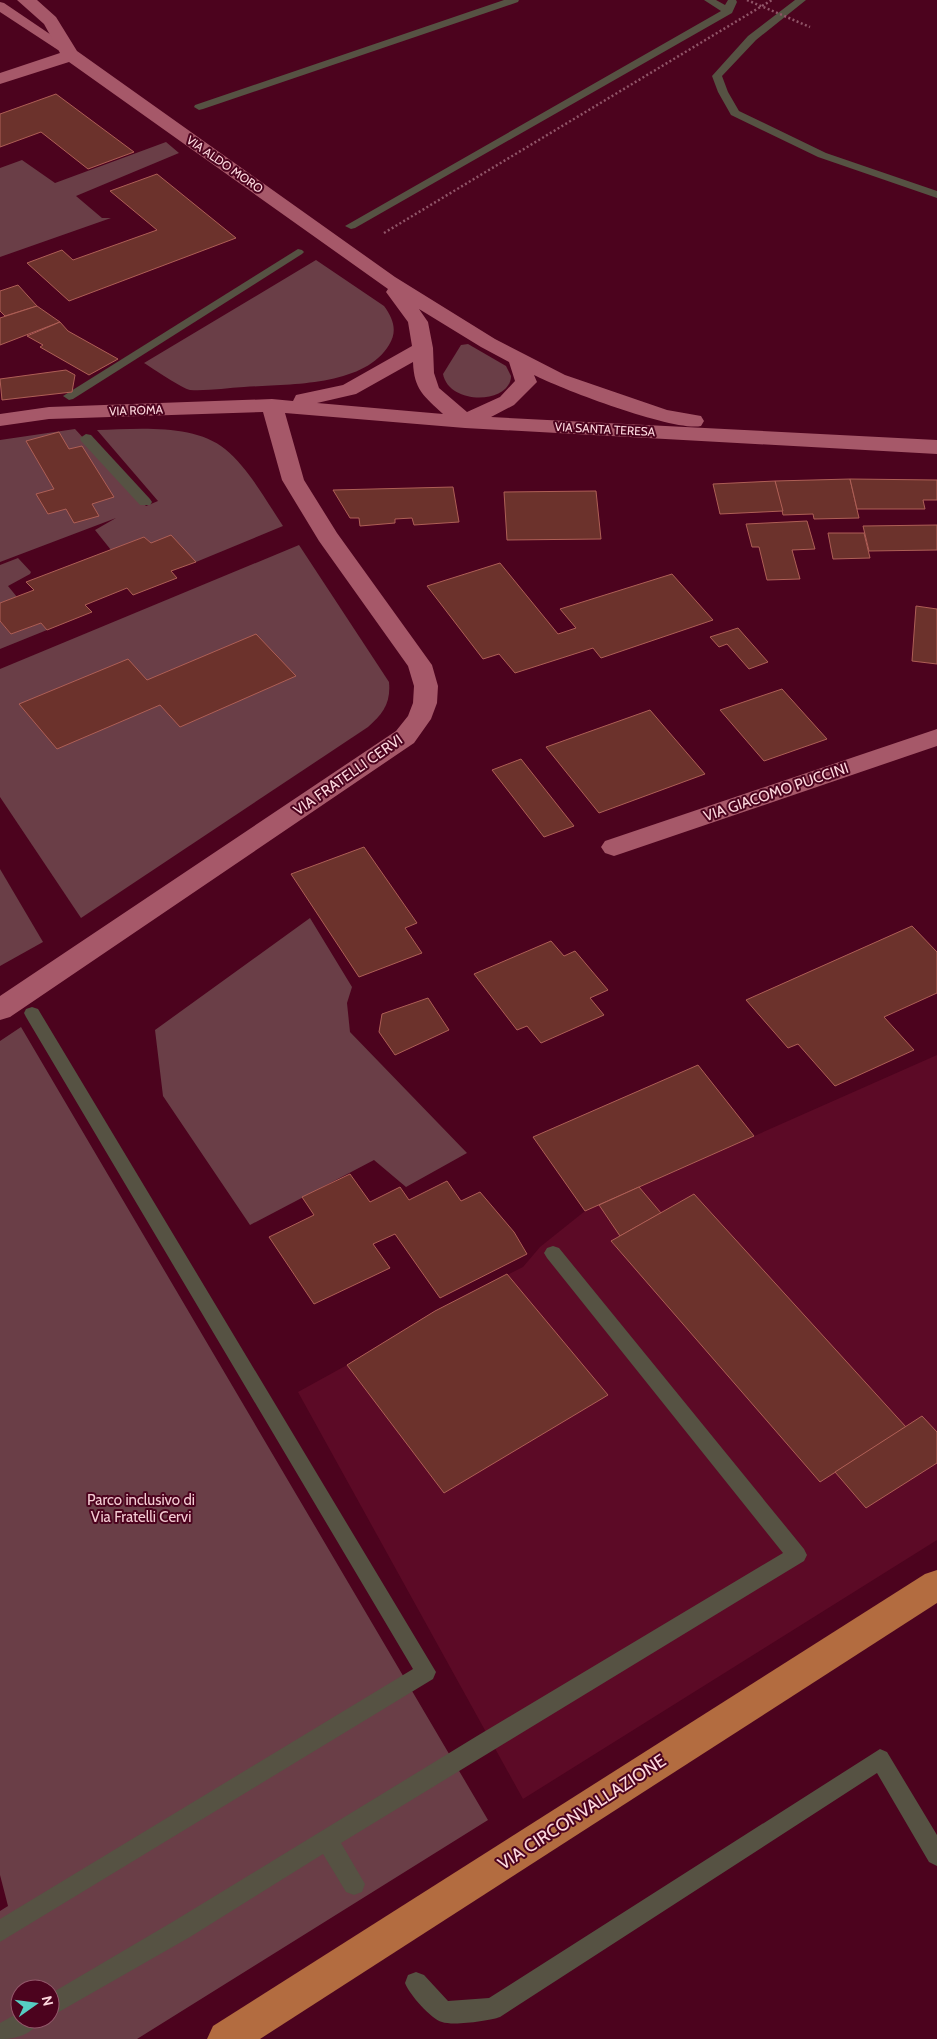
<svg xmlns="http://www.w3.org/2000/svg" width="937" height="2039" font-family="Cabin,sans-serif">
<rect width="100%" height="100%" fill="#4c031e"/>
<polygon fill="#5c0a26" points="937,1055 937,1540 523,1799 298,1392 347,1365 435,1311 523,1267 540,1247 585,1211"/>
<g fill="#6a3e47" fill-rule="evenodd">
<polygon points="166,142 179,153 76,196 102,218 111,218 0,257 0,168 22,160 55,183"/>
<path d="M316,260L384,306C393,318 398,331 389,345C364,387 287,384 244,387C227,388 208,391 190,390C183,389 152,368 144,363Z"/>
<path d="M468,344L506,366L511,376C511,404 449,406 443,374L461,345Z"/>
<path d="M75,429L146,506L158,501L97,430C135,429 194,423 225,449C249,469 265,499 283,526L196,562L151,543L144,537L111,550L95,530L116,518L0,562V440Z"/>
<path d="M299,545L389,682C391,703 383,714 368,727L81,918L0,797V669Z"/>
<polygon points="18,558 31,572 30,574 8,586 17,597 0,603 0,565"/>
<polygon points="0,621 11,634 41,623 47,630 0,649"/>
<polygon points="0,869 43,942 0,966"/>
<polygon points="310,918 352,987 347,1003 350,1032 467,1153 406,1187 374,1160 250,1225 163,1096 155,1030"/>
<path d="M21,1027L488,1820L137,2039H0V1911L8,1906L0,1875V1041ZM20,1989H50V2019H20Z"/>
</g>
<g fill="none" stroke-linecap="round" stroke-linejoin="round">
<g fill="#565243" fill-rule="evenodd">
<polygon points="504,0 519,0 518,2 203,109 199,110 194,107 195,105"/>
<polygon points="704,0 716,0 725,5 728,0 736,0 737,2 732,13 355,228 351,229 345,226 721,11"/>
<polygon points="795,0 806,0 756,40 722,76 728,92 739,111 826,153 937,191 937,198 818,157 731,115 718,92 712,76 748,36"/>
<polygon points="298,249 302,250 304,252 302,254 73,399 69,400 63,396"/>
<polygon points="86,434 91,435 150,499 152,502 150,505 140,505 81,441 80,438"/>
<polygon points="32,1007 38,1009 436,1672 433,1679 0,1942 0,1919 413,1669 26,1017 24,1013 26,1009"/>
<polygon points="553,1246 559,1248 804,1549 807,1555 804,1561 341,1843 365,1884 362,1892 354,1895 346,1892 323,1854 190,1937 50,2017 50,1994 174,1921 477,1736 783,1553 547,1258 544,1253 547,1248"/>
<path d="M880,1749L887,1752L937,1835V1866L929,1862L877,1773L500,2017C489,2021 453,2026 442,2022C431,2019 409,1994 405,1983L408,1975L416,1972L424,1975L448,2001L489,1998Z"/>
<path d="M20,2012V2019H40C33,2035 16,2039 0,2039V2023Z"/>
</g>
</g>
<g fill="#6c322c" stroke="#ae5f56">
<polygon points="56,94 134,152 88,169 41,132 0,147 0,114"/>
<polygon points="157,174 236,238 69,301 27,263 62,250 73,260 157,230 110,191"/>
<polygon points="18,285 37,306 5,316 0,311 0,291"/>
<polygon points="37,306 60,322 0,345 0,318"/>
<polygon points="60,322 68,331 118,359 89,375 40,347 43,345 27,336"/>
<polygon points="66,370 75,375 72,392 2,400 0,379"/>
<polygon points="59,432 69,449 82,446 114,497 92,504 99,516 74,523 66,509 48,514 36,494 54,489 26,441"/>
<polygon points="850,479 859,518 814,519 813,514 783,515 775,481"/>
<polygon points="850,479 937,480 937,500 923,500 925,509 857,509"/>
<polygon points="775,481 783,511 720,514 713,484"/>
<polygon points="453,487 459,522 414,525 412,518 395,519 395,523 360,526 359,518 350,518 333,490"/>
<polygon points="596,491 601,539 507,540 504,492"/>
<polygon points="807,521 815,549 792,550 800,579 767,580 759,547 752,547 746,524"/>
<polygon points="937,525 937,550 869,551 863,526"/>
<polygon points="828,533 864,533 870,558 833,559"/>
<polygon points="171,535 196,562 171,571 177,578 133,595 127,588 85,605 92,612 47,630 41,623 11,634 0,621 0,603 34,590 26,582 144,537 151,543"/>
<polygon points="500,563 558,634 576,628 560,609 672,574 713,620 601,658 593,648 515,673 499,654 483,659 427,586"/>
<polygon points="916,606 937,609 937,664 912,661"/>
<polygon points="738,628 768,662 749,669 727,644 719,647 710,637"/>
<polygon points="256,634 296,676 180,727 160,705 57,749 19,704 128,659 147,680"/>
<polygon points="782,689 827,739 764,761 720,710"/>
<polygon points="650,710 705,774 599,813 546,747"/>
<polygon points="521,759 574,826 544,837 492,770"/>
<polygon points="364,847 417,923 405,928 422,953 359,977 291,874"/>
<polygon points="912,926 937,952 937,993 884,1017 914,1050 835,1086 798,1044 788,1048 746,1000"/>
<polygon points="551,941 564,956 575,951 608,990 590,998 604,1015 541,1043 527,1026 517,1030 474,974"/>
<polygon points="428,998 449,1030 395,1055 379,1032 382,1014"/>
<polygon points="698,1065 754,1136 585,1211 533,1137"/>
<polygon points="350,1174 370,1202 400,1187 409,1200 447,1181 461,1201 480,1192 514,1232 527,1254 440,1298 395,1234 373,1244 390,1268 314,1304 269,1237 314,1215 302,1197"/>
<polygon points="639,1187 661,1213 620,1236 599,1205"/>
<polygon points="694,1194 906,1427 820,1482 611,1241"/>
<polygon points="507,1274 608,1395 444,1493 347,1365 435,1311"/>
<polygon points="922,1416 937,1432 937,1463 866,1508 835,1472"/>
</g>
<g fill="none" stroke-linecap="round" stroke-linejoin="round">
<g stroke="#905568" stroke-width="2.5" stroke-dasharray="2 2.5" stroke-linecap="butt">
<polyline points="747,0 810,27"/>
<polyline points="384,233 772,0"/>
</g>
<polygon fill="#a65869" fill-rule="evenodd" points="0,2 4,3 69,47 63,51 58,50 0,12"/>
<g fill="#a65869" fill-rule="evenodd">
<path d="M17,0H37L56,17L77,51L395,277L495,339L565,375L667,410L701,416L704,421L701,426C674,432 561,389 534,375L537,382L514,405L491,417L937,440V454L465,428L285,413L304,480L337,533L432,665L438,686L437,703L431,719L414,743L10,1017L0,1020V996L396,731L408,716L413,703L414,686L408,666L319,541L282,480L263,412L49,419L0,426V414L49,407L272,399L293,401L296,395L343,385L412,346L408,322L386,292L388,289L69,62L0,84V73L60,53L44,24ZM419,309L481,347L509,362L515,381L500,397L467,412L439,388L434,373L433,348L428,322ZM413,362C414,390 424,396 443,414L317,403L356,394Z"/>
<polygon points="937,729 937,746 623,853 614,856 605,853 601,847 605,841"/>
</g>
<polygon fill="#b36c40" fill-rule="evenodd" points="937,1570 937,1603 260,2039 207,2039 213,2026 925,1574"/>
</g>
<g text-anchor="middle" dominant-baseline="central" stroke-width="4" stroke-linejoin="round" paint-order="stroke">
<g font-size="12" fill="#fdd8de" stroke="#4c031e">
<text transform="translate(225 164) rotate(35)">VIA ALDO MORO</text>
<text transform="translate(136 410) rotate(-2)">VIA ROMA</text>
<text transform="translate(605 429) rotate(3)">VIA SANTA TERESA</text>
</g>
<g font-size="15" fill="#fdd8de" stroke="#4c031e">
<text transform="translate(348 775) rotate(-35)">VIA FRATELLI CERVI</text>
<text transform="translate(776 792) rotate(-19)">VIA GIACOMO PUCCINI</text>
</g>
<g font-size="15" fill="#f4ccd3" stroke="#4c031e">
<text x="141" y="1500">Parco inclusivo di<tspan x="141" dy="17">Via Fratelli Cervi</tspan></text>
</g>
<g font-size="18" fill="#fdd8de" stroke="#4c031e">
<text transform="translate(582 1812) rotate(-33)">VIA CIRCONVALLAZIONE</text>
</g>
</g>
<g transform="translate(35 2004) rotate(76)"><circle r="24" fill="#4c031e" stroke="#93586b"/>
<path d="M0-4L9 19L0 12L-9 19Z" fill="#56cec3"/>
<text y="-8" font-size="14" font-weight="bold" text-anchor="middle" fill="#fdd8de">N</text>
</g>
</svg>
